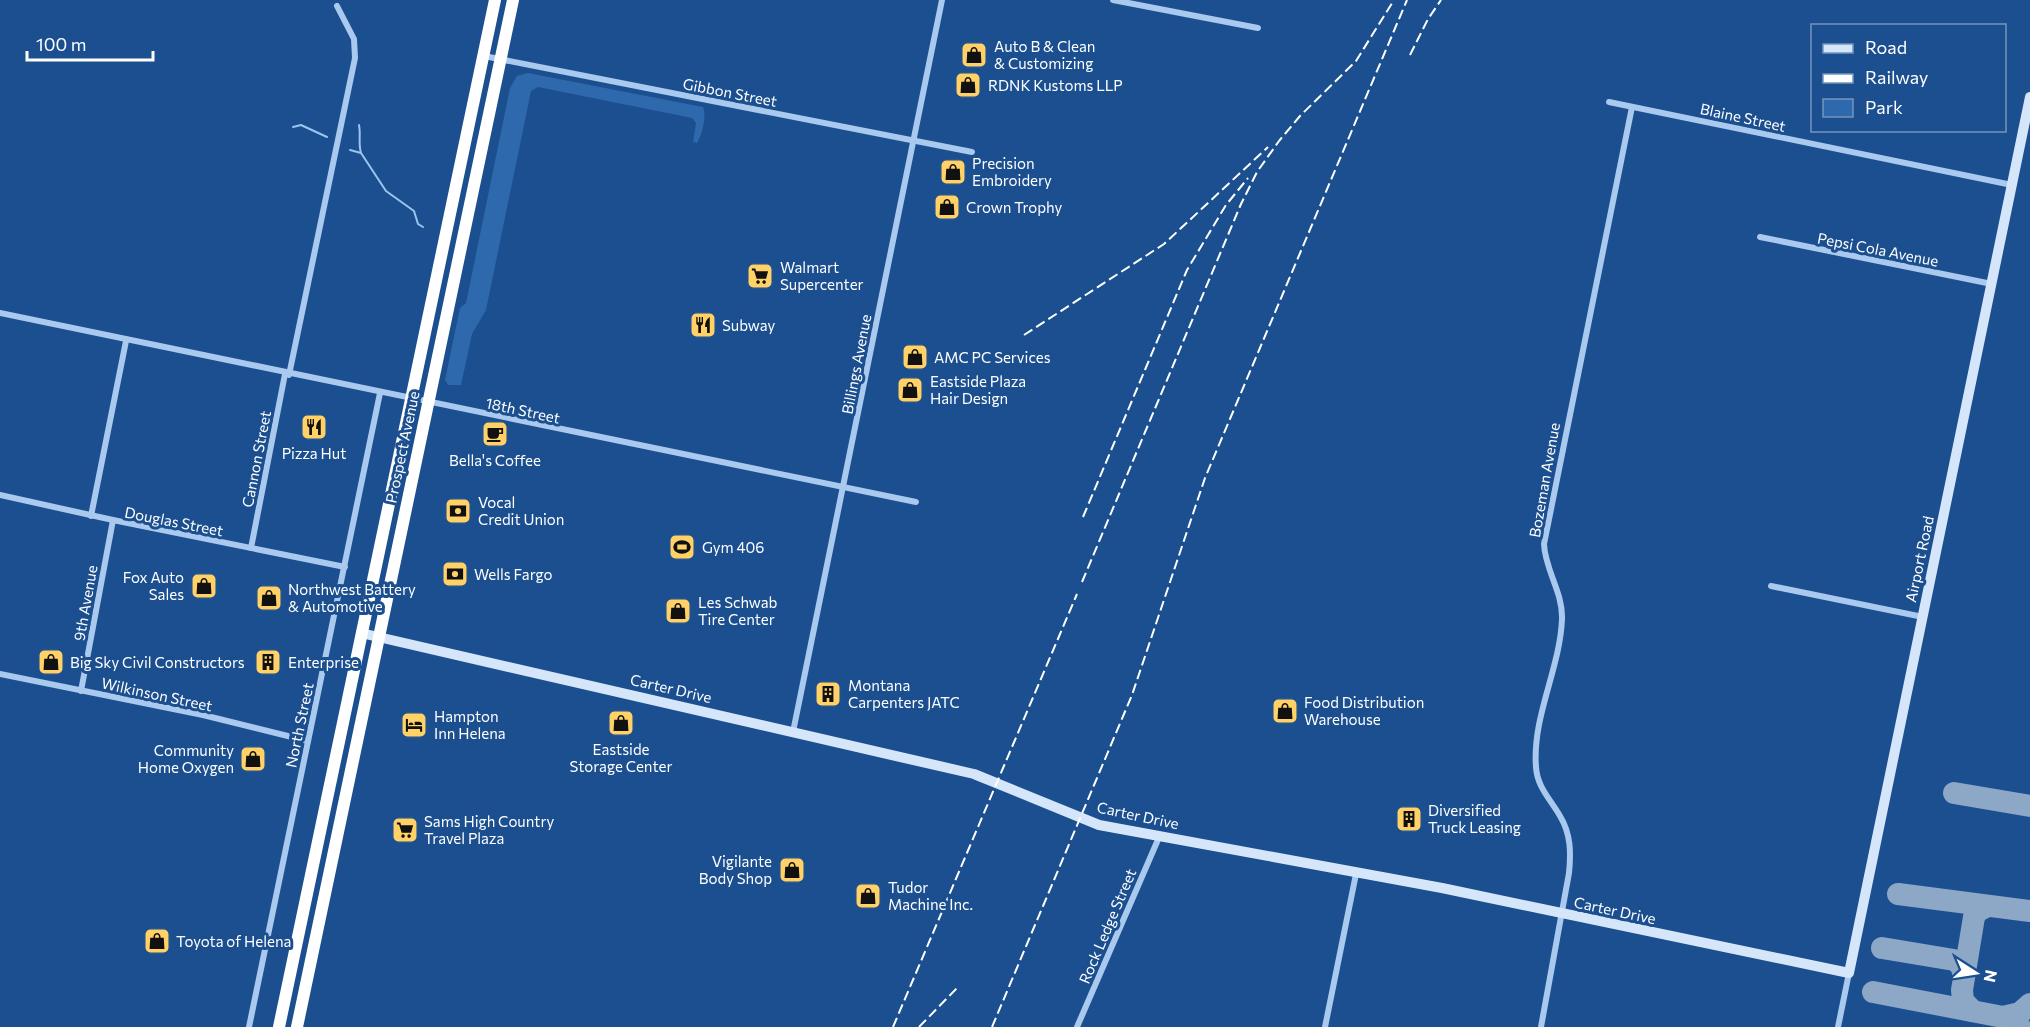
<svg xmlns="http://www.w3.org/2000/svg" width="2030" height="1027" font-family="Commissioner,sans-serif">
<rect width="100%" height="100%" fill="#1b4f8f"/>
<path fill="#2e69ad" d="M528,73L703,107C707,116 702,135 697,143L693,142L696,123L692,118L538,87L531,91L486,310L472,334L461,385H448L445,380L460,308L466,303L510,88L517,76Z"/>
<g fill="none" stroke-linecap="round" stroke-linejoin="round">
<g stroke="#9cc4f0" stroke-width="2">
<path d="M359,125C361,135 358,143 361,153L386,191L414,211L418,224L423,227"/>
<polyline points="293,127 301,125 327,137"/>
<polyline points="350,150 361,153"/>
</g>
<g stroke="#8da7c7" stroke-width="22">
<polyline points="1954,793 2030,806"/>
<polyline points="1898,894 2030,911"/>
<polyline points="1882,948 1954,960 1961,965 1964,976"/>
<polyline points="1873,992 2003,1017 2020,1027"/>
<polyline points="1973,1011 1963,1001 1962,990 1974,917 1978,911 1988,906"/>
<polyline points="2003,1017 2020,1013 2030,1004"/>
</g>
<g stroke="#a9c9ee" stroke-width="6">
<polyline points="1113,0 1258,28"/>
<polyline points="484,56 972,152"/>
<polyline points="1609,102 2012,185"/>
<polyline points="1760,237 1992,284"/>
<polyline points="0,313 916,502"/>
<polyline points="289,375 355,58 354,39 337,6"/>
<polyline points="0,495 113,520 345,567"/>
<polyline points="91,516 126,341"/>
<polyline points="251,548 285,374"/>
<polyline points="1771,586 1923,617"/>
<polyline points="0,674 203,715 308,741"/>
<polyline points="81,691 113,520"/>
<polyline points="793,732 942,0"/>
<polyline points="249,1027 380,393"/>
<polyline points="1077,1027 1160,835"/>
<polyline points="1325,1027 1356,874"/>
<path d="M1541,1027L1569,873C1571,853 1571,834 1560,816C1551,800 1537,787 1536,767C1532,717 1560,669 1562,619C1563,592 1545,570 1544,544L1632,107"/>
<polyline points="1838,1027 1849,973"/>
</g>
<polyline stroke="#d6e6fa" stroke-width="10" points="361,633 974,774 1099,825 1442,888 1849,973 2030,97"/>
<g stroke="#fff" stroke-width="12">
<polyline points="279,1027 495,0"/>
<polyline points="297,1027 513,0"/>
</g>
<g stroke="#fff" stroke-width="2" stroke-dasharray="10 4.5" stroke-linecap="butt">
<polyline points="1410,55 1428,19 1441,0"/>
<polyline points="1024,335 1164,244 1268,147"/>
<polyline points="1083,517 1187,270 1226,205 1248,178"/>
<polyline points="1082,582 1241,204 1257,172 1279,141 1300,116 1356,61 1394,0"/>
<polyline points="893,1027 1077,594"/>
<polyline points="919,1027 957,988"/>
<polyline points="992,1027 1132,695 1205,478 1407,0"/>
</g>
</g>
<defs>
<g id="shop-square" transform="scale(1.35)"><rect x="-9" y="-9" width="18" height="18" rx="4" fill="#ffd166" stroke="#1b4f8f"/><path d="M-5-2.5h2.3a2.7 3.5 0 0 1 5.4 0H5L5.5 6h-11ZM-1.5-2.5h3a1.5 2.3 0 0 0-3 0Z" fill="#111"/></g>
<g id="supermarket-square" transform="scale(1.35)"><rect x="-9" y="-9" width="18" height="18" rx="4" fill="#ffd166" stroke="#1b4f8f"/><path d="M-6-5.5h2.5l.6 2H6L4.5 2H-2.5L-4.4-4H-6ZM-1.5 3.2a1.3 1.3 0 1 0 .1 0ZM3 3.2a1.3 1.3 0 1 0 .1 0Z" fill="#111"/></g>
<g id="restaurant-square" transform="scale(1.35)"><rect x="-9" y="-9" width="18" height="18" rx="4" fill="#ffd166" stroke="#1b4f8f"/><path d="M-5-6h1v4h1v-4h1v4h1v-4h1v5L-1.5 .5V6h-2V.5L-5-1ZM5-6V6H3V1.5H1.5Q1.5-4 5-6Z" fill="#111"/></g>
<g id="cafe-square" transform="scale(1.35)"><rect x="-9" y="-9" width="18" height="18" rx="4" fill="#ffd166" stroke="#1b4f8f"/><path d="M-5.5-4.5H6V0H3Q3 3.5 0 3.5H-2.5Q-5.5 3.5-5.5 0ZM3-3.2v2h1.7v-2ZM-6 4.5H4V6H-6Z" fill="#111"/></g>
<g id="bank-square" transform="scale(1.35)"><rect x="-9" y="-9" width="18" height="18" rx="4" fill="#ffd166" stroke="#1b4f8f"/><path d="M-6-4H6V4H-6ZM0-2.3a2.3 2.3 0 1 0 0 4.6a2.3 2.3 0 1 0 0-4.6Z" fill="#111"/></g>
<g id="stadium-square" transform="scale(1.35)"><rect x="-9" y="-9" width="18" height="18" rx="4" fill="#ffd166" stroke="#1b4f8f"/><path d="M0-5a6.5 5 0 1 0 0 10a6.5 5 0 1 0 0-10ZM-3.5-1.8h7v3.6h-7Z" fill="#111"/></g>
<g id="building-square" transform="scale(1.35)"><rect x="-9" y="-9" width="18" height="18" rx="4" fill="#ffd166" stroke="#1b4f8f"/><path d="M-4-6H4V6H1V3H-1V6H-4ZM-2.5-4.3h1.7v1.8h-1.7ZM.8-4.3h1.7v1.8H.8ZM-2.5-1h1.7V.8h-1.7ZM.8-1h1.7V.8H.8Z" fill="#111"/></g>
<g id="hotel-square" transform="scale(1.35)"><rect x="-9" y="-9" width="18" height="18" rx="4" fill="#ffd166" stroke="#1b4f8f"/><path d="M-6-4.5h1.5V1H6V5H4.5V3h-9V5H-6ZM-4 0a1.8 1.8 0 1 1 3.6 0ZM.5 0V-2.5h3Q6-2.5 6 0Z" fill="#111"/></g>
</defs>
<g fill-rule="evenodd">
<use href="#shop-square" x="974" y="55"/>
<use href="#shop-square" x="968" y="85"/>
<use href="#shop-square" x="953" y="172"/>
<use href="#shop-square" x="947" y="207"/>
<use href="#supermarket-square" x="760" y="276"/>
<use href="#restaurant-square" x="703" y="325"/>
<use href="#shop-square" x="915" y="357"/>
<use href="#shop-square" x="910" y="390"/>
<use href="#restaurant-square" x="314" y="427"/>
<use href="#cafe-square" x="495" y="434"/>
<use href="#bank-square" x="458" y="511"/>
<use href="#stadium-square" x="682" y="547"/>
<use href="#bank-square" x="455" y="574"/>
<use href="#shop-square" x="204" y="586"/>
<use href="#shop-square" x="269" y="598"/>
<use href="#shop-square" x="678" y="611"/>
<use href="#shop-square" x="51" y="662"/>
<use href="#building-square" x="268" y="662"/>
<use href="#building-square" x="828" y="694"/>
<use href="#shop-square" x="1285" y="711"/>
<use href="#shop-square" x="621" y="723"/>
<use href="#hotel-square" x="414" y="725"/>
<use href="#shop-square" x="253" y="759"/>
<use href="#building-square" x="1409" y="819"/>
<use href="#supermarket-square" x="405" y="830"/>
<use href="#shop-square" x="792" y="870"/>
<use href="#shop-square" x="868" y="896"/>
<use href="#shop-square" x="157" y="941"/>
</g>
<g text-anchor="middle" dominant-baseline="central" stroke-width="6" stroke-linejoin="round" paint-order="stroke">
<g font-size="15" fill="#fff" stroke="#1b4f8f" text-anchor="start">
<text x="994" y="46">Auto B &amp; Clean<tspan x="994" dy="17">&amp; Customizing</tspan></text>
<text x="988" y="85">RDNK Kustoms LLP</text>
<text x="972" y="163">Precision<tspan x="972" dy="17">Embroidery</tspan></text>
<text x="966" y="207">Crown Trophy</text>
<text x="780" y="267">Walmart<tspan x="780" dy="17">Supercenter</tspan></text>
<text x="722" y="325">Subway</text>
<text x="934" y="357">AMC PC Services</text>
<text x="930" y="381">Eastside Plaza<tspan x="930" dy="17">Hair Design</tspan></text>
<text x="314" y="453" text-anchor="middle">Pizza Hut</text>
<text x="495" y="460" text-anchor="middle">Bella's Coffee</text>
<text x="478" y="502">Vocal<tspan x="478" dy="17">Credit Union</tspan></text>
<text x="702" y="547">Gym 406</text>
<text x="474" y="574">Wells Fargo</text>
<text x="184" y="577" text-anchor="end">Fox Auto<tspan x="184" dy="17">Sales</tspan></text>
<text x="288" y="589">Northwest Battery<tspan x="288" dy="17">&amp; Automotive</tspan></text>
<text x="698" y="602">Les Schwab<tspan x="698" dy="17">Tire Center</tspan></text>
<text x="70" y="662">Big Sky Civil Constructors</text>
<text x="288" y="662">Enterprise</text>
<text x="848" y="685">Montana<tspan x="848" dy="17">Carpenters JATC</tspan></text>
<text x="1304" y="702">Food Distribution<tspan x="1304" dy="17">Warehouse</tspan></text>
<text x="434" y="716">Hampton<tspan x="434" dy="17">Inn Helena</tspan></text>
<text x="621" y="749" text-anchor="middle">Eastside<tspan x="621" dy="17">Storage Center</tspan></text>
<text x="234" y="750" text-anchor="end">Community<tspan x="234" dy="17">Home Oxygen</tspan></text>
<text x="1428" y="810">Diversified<tspan x="1428" dy="17">Truck Leasing</tspan></text>
<text x="424" y="821">Sams High Country<tspan x="424" dy="17">Travel Plaza</tspan></text>
<text x="772" y="861" text-anchor="end">Vigilante<tspan x="772" dy="17">Body Shop</tspan></text>
<text x="888" y="887">Tudor<tspan x="888" dy="17">Machine Inc.</tspan></text>
<text x="176" y="941">Toyota of Helena</text>
</g>
<g font-size="15" fill="#fff" stroke="#1b4f8f">
<text transform="translate(730 92) rotate(11)">Gibbon Street</text>
<text transform="translate(1743 117) rotate(12)">Blaine Street</text>
<text transform="translate(1878 249) rotate(11)">Pepsi Cola Avenue</text>
<text transform="translate(856 364) rotate(-79)">Billings Avenue</text>
<text transform="translate(523 410) rotate(12)">18th Street</text>
<text transform="translate(402 447) rotate(-78)">Prospect Avenue</text>
<text transform="translate(256 459) rotate(-79)">Cannon Street</text>
<text transform="translate(1544 480) rotate(-80)">Bozeman Avenue</text>
<text transform="translate(174 521) rotate(11)">Douglas Street</text>
<text transform="translate(1919 559) rotate(-78)">Airport Road</text>
<text transform="translate(85 603) rotate(-80)">9th Avenue</text>
<text transform="translate(671 688) rotate(13)">Carter Drive</text>
<text transform="translate(157 694) rotate(12)">Wilkinson Street</text>
<text transform="translate(299 725) rotate(-78)">North Street</text>
<text transform="translate(1138 815) rotate(12)">Carter Drive</text>
<text transform="translate(1615 910) rotate(12)">Carter Drive</text>
<text transform="translate(1107 926) rotate(-67)">Rock Ledge Street</text>
</g>
</g>
<rect x="1811" y="24" width="195" height="108" fill="#1b4f8f" stroke="#7695bc" stroke-width="1.5"/>
<rect x="1823" y="44" width="30" height="9" fill="#d6e6fa" stroke="#7695bc" stroke-width="1.5"/>
<text x="1865" y="54" font-size="18" fill="#ffffff">Road</text>
<rect x="1823" y="74" width="30" height="9" fill="#ffffff" stroke="#7695bc" stroke-width="1.5"/>
<text x="1865" y="84" font-size="18" fill="#ffffff">Railway</text>
<rect x="1823" y="99" width="30" height="18" fill="#2e69ad" stroke="#7695bc" stroke-width="1.5"/>
<text x="1865" y="114" font-size="18" fill="#ffffff">Park</text>
<g transform="translate(1976 973) rotate(102)" stroke="#1b4f8f" stroke-width="4.5" paint-order="stroke">
<path d="M0-4.5L10 22L0 15L-10 22Z" fill="#ffffff"/>
<text y="-9" font-size="16" font-weight="bold" text-anchor="middle" fill="#ffffff">N</text>
</g>
<path d="M27 51v9h126v-9" fill="none" stroke="#ffffff" stroke-width="3"/>
<text x="36" y="51" font-size="18" fill="#ffffff" stroke="#1b4f8f" stroke-width="4.5" paint-order="stroke">100 m</text>
</svg>
